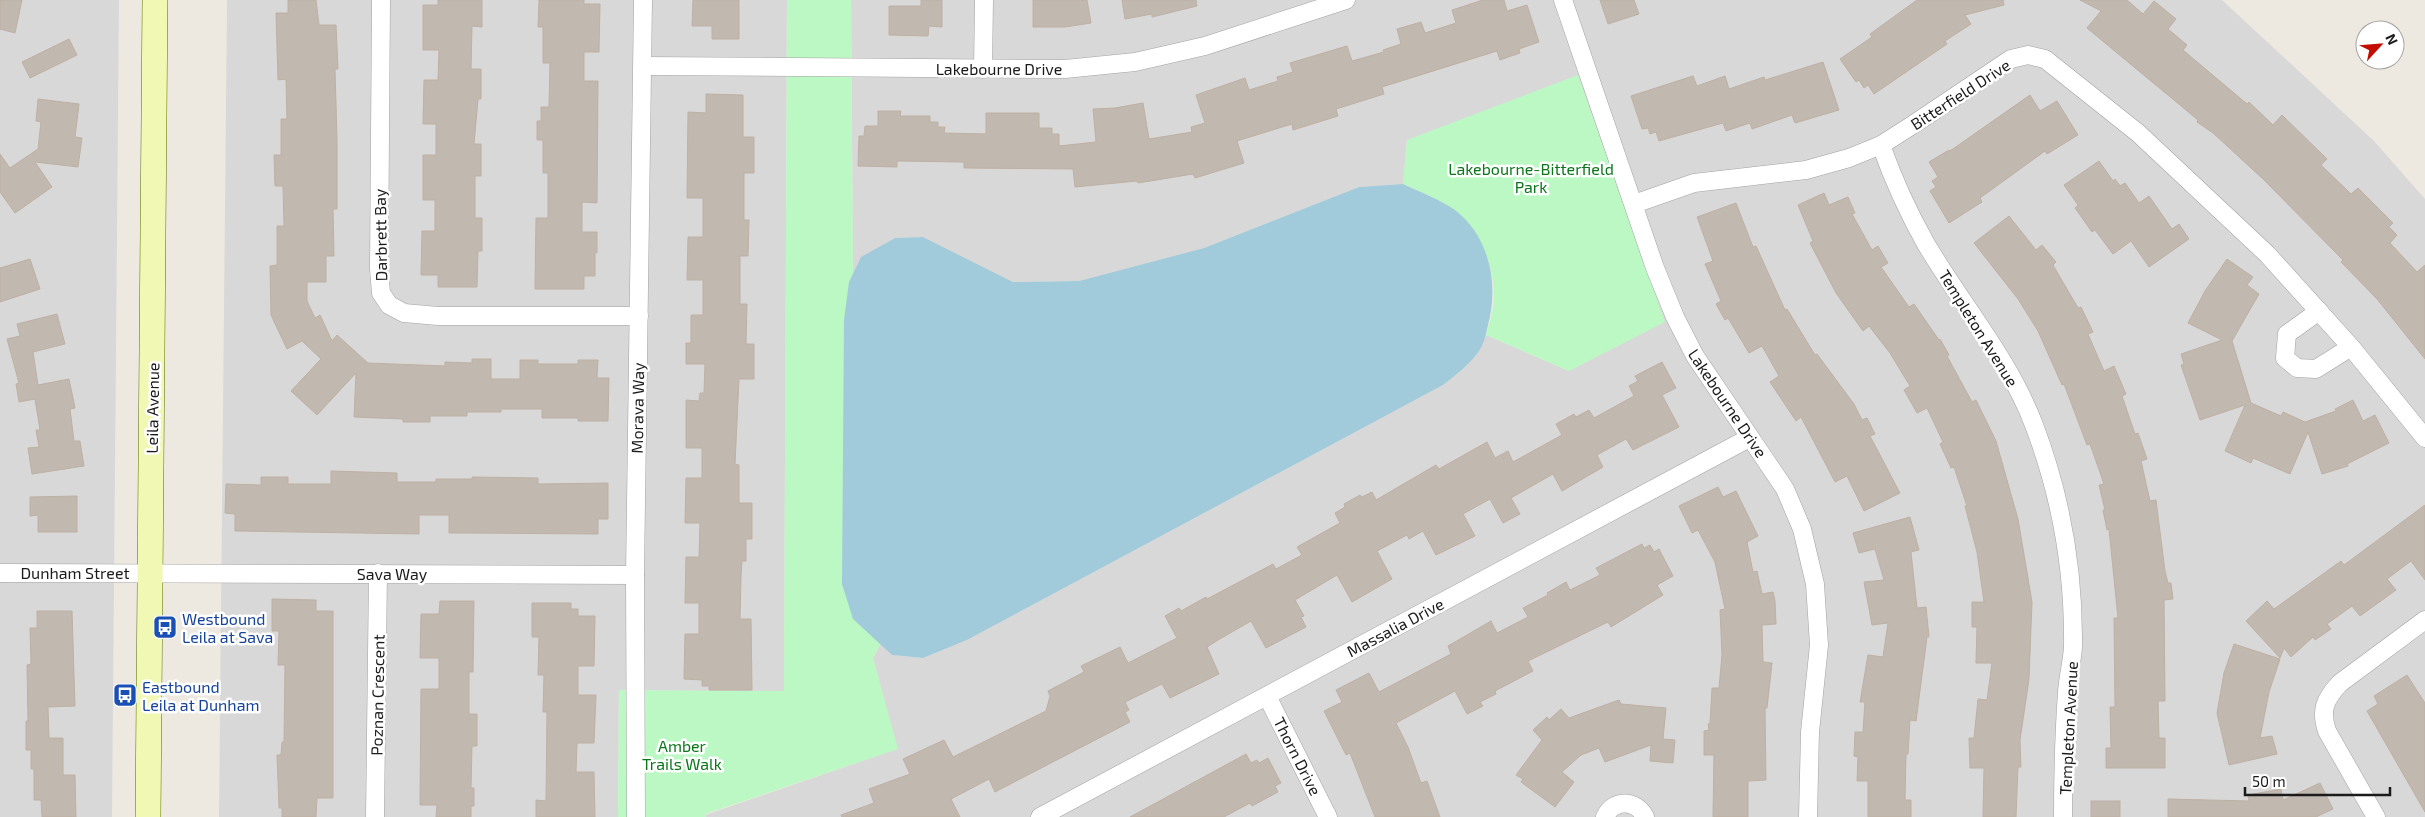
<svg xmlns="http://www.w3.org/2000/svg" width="2425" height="817" font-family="'Exo 2',sans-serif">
<rect width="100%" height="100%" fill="#ede9e0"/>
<g fill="#d9d8d8">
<polygon points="0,0 119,0 112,817 0,817"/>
<polygon points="227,0 787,0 784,692 619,690 618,817 219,817"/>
<polygon points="851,0 2222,0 2374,141 2425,199 2425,817 706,817 705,815 897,749 873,658 881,643 892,655 923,658 967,640 1443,385 1463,369 1480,350 1486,335 1569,371 1407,140 1403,184 1359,187 1204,248 1079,281 1013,282 923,237 895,238 862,257 853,274"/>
</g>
<g fill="#bcf8c4">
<polygon points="787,0 851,0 853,274 849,282 853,619 881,643 873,658 898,749 705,814 706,817 618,817 619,690 784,691"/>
<path d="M1578,75L1665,322L1569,371L1486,335C1489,324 1493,312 1494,300C1495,268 1481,231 1455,211C1440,199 1420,192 1403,184L1407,140Z"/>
</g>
<path fill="#a1cadb" d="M1403,184C1420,192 1439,199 1455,210C1490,237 1499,285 1488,325C1486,334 1484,344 1479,351C1470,364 1456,375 1443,385L967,640L923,658L892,655L853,619L842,584L844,320L849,282L861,257L895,238L923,237L1013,282L1079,281L1204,248L1359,187Z"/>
<g fill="#c1b8b0" stroke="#beb0a3">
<polygon points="0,0 22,0 15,33 0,29"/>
<polygon points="288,0 316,0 319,25 336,25 338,69 335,69 337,139 337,209 333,209 334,256 326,256 326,282 307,282 307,301 315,318 320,315 332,341 337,335 368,363 445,366 445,362 472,363 472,359 491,359 491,379 520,379 520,360 538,360 538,364 578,364 578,360 598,360 597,378 609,378 608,421 578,421 578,418 542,418 542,409 501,409 501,412 467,412 467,416 430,416 430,422 403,422 403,419 354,417 356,373 317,415 291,391 321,359 302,341 287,349 271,315 270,266 277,265 277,226 284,226 283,186 275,186 274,155 281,155 281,119 287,119 286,79 278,80 276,13 288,13"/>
<polygon points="438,0 482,0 482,27 472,26 471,69 481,69 481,99 478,99 474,144 481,144 481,176 475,176 475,218 482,218 482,251 478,251 477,287 438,287 438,275 421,275 422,231 435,231 435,200 423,200 423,155 436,155 436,124 423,124 424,80 438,80 439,50 423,50 423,5 438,5"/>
<polygon points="539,0 584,0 584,4 600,4 599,52 584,52 584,81 598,81 597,203 582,202 582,232 597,232 597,253 595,252 595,276 584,276 584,289 535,289 536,218 548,218 548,173 543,173 543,140 537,140 537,121 541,121 541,107 549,107 550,63 543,63 543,27 538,27"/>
<polygon points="693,0 739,0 739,39 712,39 712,26 692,26"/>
<polygon points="921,0 942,0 942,27 929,26 928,36 889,35 889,6 921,6"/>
<polygon points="1033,0 1087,0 1091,23 1065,27 1033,27"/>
<polygon points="1122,0 1196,0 1197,6 1152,17 1152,14 1125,19"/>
<polygon points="1483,0 1504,0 1507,11 1527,5 1539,42 1519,49 1520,53 1500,60 1497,51 1382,87 1384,94 1336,109 1338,116 1293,130 1292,124 1237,141 1244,163 1195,178 1193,174 1138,183 1137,181 1075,187 1073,169 964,168 964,162 897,161 897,167 858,166 859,136 864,136 865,126 878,126 878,111 901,111 900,116 930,116 930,122 938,122 938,127 945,127 944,133 986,134 986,113 1039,113 1039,128 1052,128 1052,134 1059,134 1059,146 1096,142 1093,109 1115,108 1143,103 1149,139 1192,132 1191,127 1205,123 1196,95 1245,78 1249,90 1278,81 1277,77 1293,72 1290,63 1347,46 1352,61 1384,52 1383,50 1401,44 1397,29 1421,22 1425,33 1456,23 1452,10"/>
<polygon points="1600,0 1634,0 1639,14 1608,24"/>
<polygon points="1917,0 2003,0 2004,5 1965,15 1971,24 1945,41 1947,44 1874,94 1868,85 1864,88 1859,80 1856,82 1840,59 1872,37 1870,34"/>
<polygon points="2080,0 2127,0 2143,14 2154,1 2176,19 2168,29 2187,45 2183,50 2247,104 2249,102 2273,125 2282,115 2327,159 2321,165 2351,194 2358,188 2393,223 2389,227 2397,235 2390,243 2417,272 2425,265 2425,359 2377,299 2341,262 2343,260 2263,179 2213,133 2197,122 2198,120 2087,28 2101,11"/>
<polygon points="69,39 77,55 30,78 22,62"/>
<polygon points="1823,62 1839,110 1795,123 1792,115 1752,129 1750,123 1726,131 1723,123 1659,141 1656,132 1650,134 1648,128 1642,129 1631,96 1693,76 1697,86 1725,76 1729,89 1764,77 1765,80"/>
<polygon points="706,94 743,95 743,137 754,137 754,173 744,173 744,220 749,220 748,256 740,256 740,304 747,304 746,344 754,344 754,379 739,379 735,464 739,465 739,503 752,503 752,539 746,539 746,561 742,561 741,577 740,619 751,619 752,690 709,690 709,686 702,686 702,680 684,679 685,634 699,634 699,603 685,603 686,557 699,557 700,523 685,523 686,478 702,478 702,448 686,448 686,400 699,401 700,393 704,393 705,364 686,364 686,343 691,343 691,315 703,315 703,280 687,280 688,237 703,237 703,198 687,198 688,112 706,113"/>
<polygon points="2030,95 2040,111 2057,101 2078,135 2047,154 2045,151 1980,198 1982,202 1949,223 1930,191 1936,187 1932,181 1938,177 1929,162 1949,150 1950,151"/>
<polygon points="38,99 79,104 75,137 82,138 78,167 35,162 52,187 15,213 0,192 0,154 10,168 38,149 41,122 36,121"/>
<polygon points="2099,161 2113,181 2115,179 2120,186 2125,183 2139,203 2149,196 2172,229 2179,224 2189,239 2149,267 2131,241 2113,254 2095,230 2092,232 2075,208 2078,205 2064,185"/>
<polygon points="1824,193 1829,205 1848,197 1855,213 1852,214 1872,250 1878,246 1888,263 1881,267 1909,307 1914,304 1939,340 1940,339 1949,355 1947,356 1972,402 1976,400 1996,441 2018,519 2032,602 2029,679 2020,740 2021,767 2018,767 2016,817 1983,817 1984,768 1970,768 1969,738 1974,738 1978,699 1987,700 1992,663 1976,663 1977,627 1972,627 1972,602 1984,602 1977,552 1965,506 1967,506 1954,467 1951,468 1940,444 1943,442 1927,408 1917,413 1904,390 1910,386 1890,353 1869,326 1863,331 1836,293 1810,243 1813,241 1798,205"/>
<polygon points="1736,203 1753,247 1756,246 1785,310 1787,309 1815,355 1817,354 1854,404 1862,420 1867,418 1875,434 1870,436 1900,493 1864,511 1847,476 1835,482 1801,417 1796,421 1770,382 1779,376 1762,346 1749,353 1728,318 1725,320 1716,304 1721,301 1705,264 1713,261 1697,217"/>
<polygon points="2009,216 2036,250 2042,245 2056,262 2053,265 2078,308 2081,307 2093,332 2088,334 2104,371 2114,366 2126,394 2122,396 2135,434 2138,433 2147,459 2141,461 2150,501 2156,500 2165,571 2168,583 2171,583 2173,599 2164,600 2165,701 2158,701 2159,738 2165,738 2165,768 2106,768 2106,748 2111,748 2110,707 2115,707 2114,618 2118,618 2109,529 2107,530 2103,510 2105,510 2099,485 2104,484 2090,444 2087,445 2064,384 2062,385 2038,331 2018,299 1974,243"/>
<polygon points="30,259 40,289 0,302 0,268"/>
<polygon points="2227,259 2253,277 2247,285 2259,294 2232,341 2251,403 2281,416 2283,412 2305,422 2336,411 2335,409 2353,400 2363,421 2375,415 2389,443 2347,464 2348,466 2322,474 2308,432 2290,474 2253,458 2251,463 2225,451 2245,405 2200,420 2181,365 2184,364 2181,354 2222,340 2188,323 2205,291"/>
<polygon points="57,314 65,344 33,352 38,385 69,379 75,408 70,409 74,441 80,441 84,466 32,474 28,448 39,447 36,430 40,430 35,399 19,402 16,384 19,383 7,339 20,336 17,324"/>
<polygon points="1662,362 1676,388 1662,395 1679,427 1633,450 1626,439 1597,455 1603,467 1562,491 1553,474 1511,498 1520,514 1503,523 1490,499 1463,514 1475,536 1436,555 1423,531 1409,539 1407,535 1377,551 1392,579 1352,602 1337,575 1295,600 1304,616 1301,617 1306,627 1266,648 1251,621 1218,640 1207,647 1219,674 1170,698 1162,684 1125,702 1129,710 1125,712 1130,722 995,792 989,779 951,799 960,817 842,817 841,815 874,803 869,789 910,774 903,759 944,740 953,757 1046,711 1050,696 1048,691 1084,672 1081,666 1120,647 1128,663 1177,638 1165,616 1179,608 1181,611 1206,597 1207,599 1273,564 1276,569 1302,555 1297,547 1340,523 1335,513 1345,507 1344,504 1360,495 1362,497 1372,492 1376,500 1436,465 1439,469 1487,442 1495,458 1508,451 1513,462 1562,435 1556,424 1574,414 1576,417 1589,410 1594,418 1634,396 1629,386 1638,381 1635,376"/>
<polygon points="331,471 397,473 397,482 436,482 436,479 472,479 472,477 538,478 538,484 608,483 608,519 598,519 598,534 471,533 449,533 449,515 419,515 419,534 235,531 235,514 225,513 226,484 261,485 261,477 288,477 288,484 331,484"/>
<polygon points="1718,487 1723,497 1736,491 1758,536 1747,542 1753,572 1757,571 1762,594 1773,592 1775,601 1776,624 1762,625 1763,662 1772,663 1767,708 1765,708 1766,780 1748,781 1748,817 1713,817 1714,755 1704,755 1704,731 1709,730 1708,724 1710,724 1712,688 1719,688 1722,655 1720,610 1725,609 1715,562 1698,530 1692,533 1679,506"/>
<polygon points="77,496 77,532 38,532 38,515 30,516 30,497"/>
<polygon points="2425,505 2425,580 2411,561 2387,579 2396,590 2360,616 2352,606 2327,624 2331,629 2315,640 2313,637 2291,657 2284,648 2280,658 2246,621 2267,601 2274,609 2341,561 2344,565"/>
<polygon points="1910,517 1919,550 1911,552 1917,608 1926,607 1929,637 1927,637 1916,721 1910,720 1908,754 1906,754 1905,800 1911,800 1911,817 1868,817 1868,781 1857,781 1858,757 1854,756 1855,732 1863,732 1865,702 1860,702 1868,655 1883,657 1888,623 1872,625 1864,582 1884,580 1875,549 1859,553 1853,533"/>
<polygon points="1642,544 1644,548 1650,545 1654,552 1659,549 1673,576 1657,585 1663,595 1611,627 1608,622 1528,661 1533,671 1495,691 1496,694 1480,702 1483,706 1467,714 1455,691 1396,723 1408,747 1421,783 1427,781 1440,817 1375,817 1350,753 1346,755 1324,711 1342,702 1336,690 1369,673 1379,692 1451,654 1448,646 1491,621 1497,633 1528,617 1523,608 1548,595 1547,593 1566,582 1570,590 1600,575 1596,568"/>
<polygon points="272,599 316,600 316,611 333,611 333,798 317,798 316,817 282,817 282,808 279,808 277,755 281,755 282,742 284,742 285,665 278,665 279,631 272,631"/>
<polygon points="440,601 474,601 473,672 469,672 469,714 477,714 477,746 472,746 471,788 474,788 474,806 471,806 471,817 436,817 437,805 420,805 421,689 439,689 439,658 420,658 421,614 439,614"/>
<polygon points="532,603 571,603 571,609 578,609 578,616 595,616 594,666 578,666 578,695 596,695 594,743 577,743 576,772 594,772 595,817 536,817 536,800 546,801 547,712 543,712 544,675 538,675 539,637 532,637"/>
<polygon points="37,611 72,611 75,706 48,707 49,738 63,738 63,775 75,775 76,817 42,817 41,800 34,800 34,769 31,769 31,750 26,750 26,721 28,721 27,665 31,664 30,628 37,628"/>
<polygon points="2234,644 2280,659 2269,692 2260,738 2272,736 2277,754 2229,765 2217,713 2224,673"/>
<polygon points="2407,675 2425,703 2425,812 2367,711 2378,704 2374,696"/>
<polygon points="1619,700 1621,704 1666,708 1663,739 1675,740 1673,763 1650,761 1651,745 1605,762 1599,748 1581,755 1562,772 1574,782 1555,807 1521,782 1523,779 1516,775 1542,740 1533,730 1547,717 1549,720 1561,709 1569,718"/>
<polygon points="1246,754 1251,763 1257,760 1259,763 1268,758 1281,783 1275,786 1278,792 1252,806 1250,803 1224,817 1130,817"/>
<polygon points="2320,783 2333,809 2316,817 2168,817 2168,799 2249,801 2248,795 2281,789 2283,800"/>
<rect x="2091" y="801" width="29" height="16"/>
</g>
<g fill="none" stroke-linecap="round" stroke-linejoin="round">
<g stroke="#a2a2a2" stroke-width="19">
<g id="street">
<polyline points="381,0 379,269 381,293 389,305 404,313 438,316 639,316"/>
<polyline points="1563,0 1655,268 1675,317 1695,356 1785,489 1802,529 1815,584 1819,645 1810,732 1808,817"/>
<polyline points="643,66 1065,69 1135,62 1205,46 1346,0"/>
<polyline points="983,69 984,0"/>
<path d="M1881,145C1893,179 1908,212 1926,244C1962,305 2009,359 2034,425C2061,496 2074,572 2073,647C2072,662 2068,678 2067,692C2064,734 2063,775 2063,817"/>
<polyline points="1634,204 1694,183 1806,170 1849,158 1881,145 1914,124 2011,59 2028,55 2045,59 2138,133 2267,254 2351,347 2425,438"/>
<polyline points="2319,311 2287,334 2285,358 2297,368 2316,369 2351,347"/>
<polyline points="0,573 635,575"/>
<polyline points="1267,696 1328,817"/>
<polyline points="375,817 378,573"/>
<polyline points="636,817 635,575 643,0"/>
<polyline points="1040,817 1749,438"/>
<path d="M1605,817C1613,799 1636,799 1645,817"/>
<path d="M2376,817L2327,731C2320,710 2325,699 2340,683L2425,620"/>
</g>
</g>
<g stroke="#5d6e06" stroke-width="26">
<polyline id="secondary" points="148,817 155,0"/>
</g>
<use href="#street" stroke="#fff" stroke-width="18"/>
<use href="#secondary" stroke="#f1f8b3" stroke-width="25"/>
</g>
<defs>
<g id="bus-square" transform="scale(1.25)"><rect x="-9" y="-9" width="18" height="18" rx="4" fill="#1a4fb4" stroke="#fff"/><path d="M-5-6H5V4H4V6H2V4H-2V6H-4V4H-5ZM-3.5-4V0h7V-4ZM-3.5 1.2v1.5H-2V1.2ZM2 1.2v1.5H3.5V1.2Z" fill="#fff"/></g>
</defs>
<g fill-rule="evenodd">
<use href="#bus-square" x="165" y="627"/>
<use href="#bus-square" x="125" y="695"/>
</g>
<g text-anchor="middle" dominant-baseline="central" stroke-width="5" stroke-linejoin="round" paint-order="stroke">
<g font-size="16" fill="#1b1b1b" stroke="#fff">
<text x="999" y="68">Lakebourne Drive</text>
<text transform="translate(1960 94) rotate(-33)">Bitterfield Drive</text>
<text transform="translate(380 235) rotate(-91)">Darbrett Bay</text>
<text transform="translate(1979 328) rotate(58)">Templeton Avenue</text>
<text transform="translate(1728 403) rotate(56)">Lakebourne Drive</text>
<text transform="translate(152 408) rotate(-89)">Leila Avenue</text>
<text transform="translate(637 408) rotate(-89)">Morava Way</text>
<text x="75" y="572">Dunham Street</text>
<text x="392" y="573">Sava Way</text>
<text transform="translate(1395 627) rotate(-28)">Massalia Drive</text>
<text transform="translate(377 695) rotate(-89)">Poznan Crescent</text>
<text transform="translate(2068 728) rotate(-87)">Templeton Avenue</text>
<text transform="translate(1298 756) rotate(63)">Thorn Drive</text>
</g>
<g font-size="16" fill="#0c761b" stroke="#fff">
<text x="1531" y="168">Lakebourne-Bitterfield<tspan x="1531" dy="18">Park</tspan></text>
<text x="682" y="745">Amber<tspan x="682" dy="18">Trails Walk</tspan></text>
</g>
<g font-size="16" fill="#164399" stroke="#fff" text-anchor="start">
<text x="182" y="618">Westbound<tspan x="182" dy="18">Leila at Sava</tspan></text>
<text x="142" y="686">Eastbound<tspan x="142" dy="18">Leila at Dunham</tspan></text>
</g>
</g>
<g transform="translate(2380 45) rotate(64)"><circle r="24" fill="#ffffff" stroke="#a4a4a4"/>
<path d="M0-4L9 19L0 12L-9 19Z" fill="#c40d02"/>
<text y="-8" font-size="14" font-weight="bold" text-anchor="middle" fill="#1b1b1b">N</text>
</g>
<path d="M2245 787v8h145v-8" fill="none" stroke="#1b1b1b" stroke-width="2.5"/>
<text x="2252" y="787" font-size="15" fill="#1b1b1b" stroke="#ffffff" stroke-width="4" paint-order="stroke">50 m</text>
</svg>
